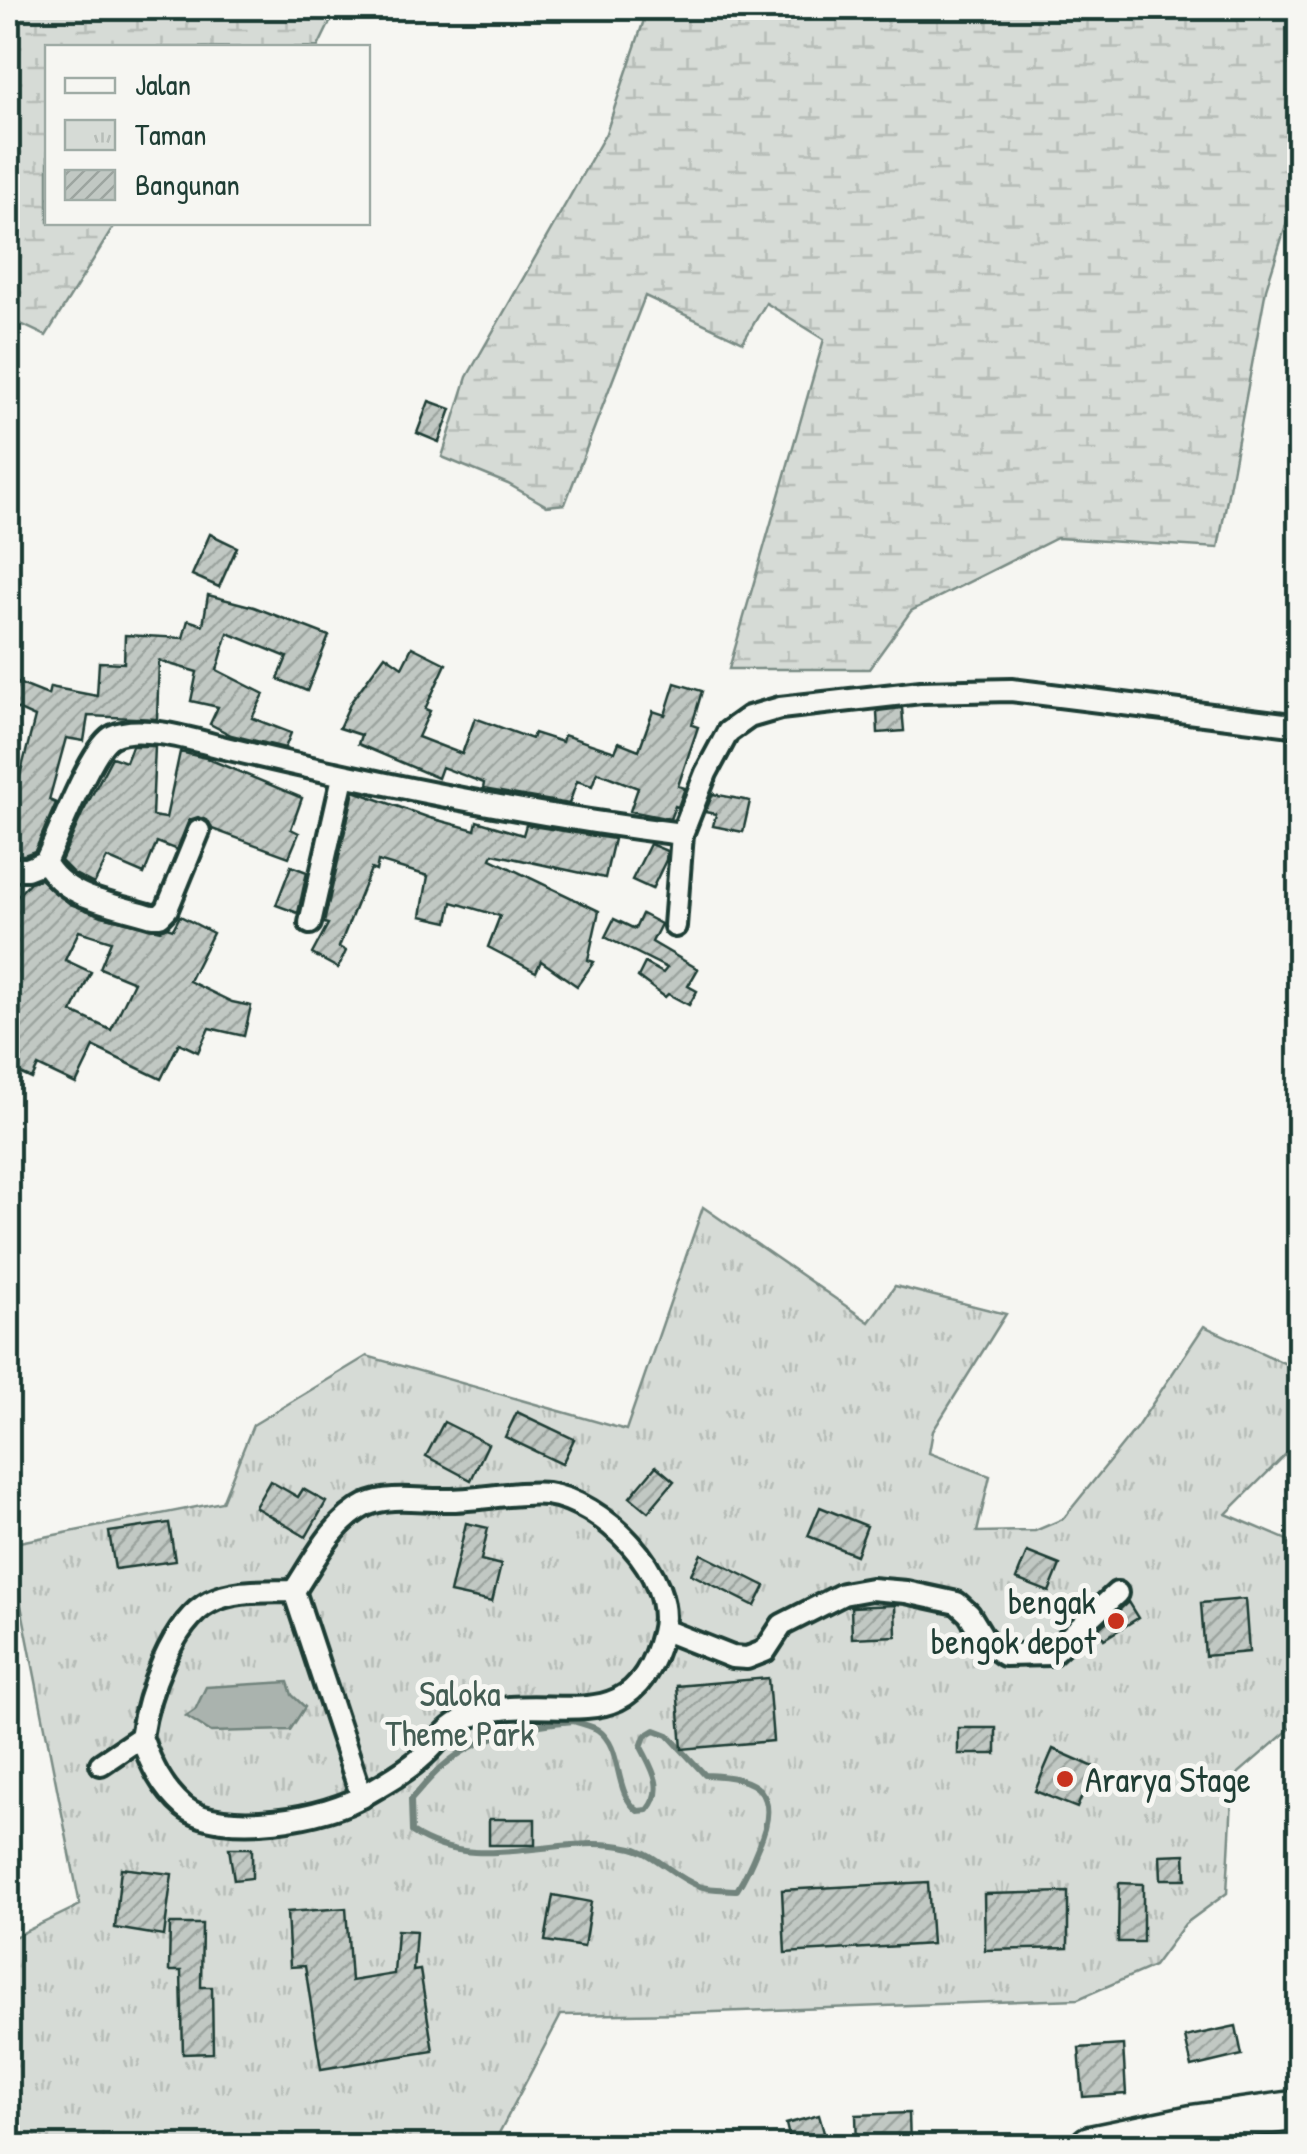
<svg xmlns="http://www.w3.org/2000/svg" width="1307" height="2154" font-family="'Patrick Hand',sans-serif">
<defs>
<pattern id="wetland-marsh" width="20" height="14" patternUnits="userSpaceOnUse" patternTransform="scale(2.5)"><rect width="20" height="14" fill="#d6dbd6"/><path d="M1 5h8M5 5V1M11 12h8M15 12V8" fill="none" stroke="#b7bdb8"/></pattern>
<pattern id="park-tufts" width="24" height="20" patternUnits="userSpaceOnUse" patternTransform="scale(2.5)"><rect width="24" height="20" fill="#d6dbd6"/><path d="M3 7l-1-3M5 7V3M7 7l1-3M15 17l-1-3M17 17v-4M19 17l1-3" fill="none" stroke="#b7bdb8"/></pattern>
<pattern id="building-hatch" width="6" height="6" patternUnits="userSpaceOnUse" patternTransform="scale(2.5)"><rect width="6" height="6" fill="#c1c8c3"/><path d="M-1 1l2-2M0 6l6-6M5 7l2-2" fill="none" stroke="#9ca49f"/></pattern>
</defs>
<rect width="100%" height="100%" fill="#f6f6f2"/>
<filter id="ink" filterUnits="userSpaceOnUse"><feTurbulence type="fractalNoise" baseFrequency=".01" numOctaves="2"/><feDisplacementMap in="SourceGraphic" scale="20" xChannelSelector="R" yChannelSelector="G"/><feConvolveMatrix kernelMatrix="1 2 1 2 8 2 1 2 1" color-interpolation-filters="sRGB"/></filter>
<g filter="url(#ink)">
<g fill="url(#wetland-marsh)" stroke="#7a8c85" stroke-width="2.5">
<polygon points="8,8 337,8 318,47 48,48 48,222 116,223 46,336 8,318"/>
<polygon points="648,8 1299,8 1299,183 1266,289 1218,548 1057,538 911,611 869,669 729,669 824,339 766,303 743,342 645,296 565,504 547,506 508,484 442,457 467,377 606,133"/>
</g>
<polygon fill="url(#park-tufts)" stroke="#7a8c85" stroke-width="2.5" points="703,1207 869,1322 895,1286 1006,1314 933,1431 929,1453 990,1476 977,1532 1035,1531 1063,1519 1137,1427 1204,1326 1299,1370 1299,1441 1226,1514 1299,1545 1299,1721 1233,1778 1227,1893 1185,1924 1154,1966 1078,1999 687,2013 561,2015 497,2137 497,2146 8,2146 8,1940 80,1905 9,1544 222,1502 253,1425 367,1356 626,1430"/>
<polygon fill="#aab3ae" stroke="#72847d" stroke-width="2.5" points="288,1682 292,1695 305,1707 290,1730 211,1732 186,1716 195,1710 206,1687"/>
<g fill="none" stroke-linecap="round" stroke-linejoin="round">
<path stroke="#72847d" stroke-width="6" d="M574,1721C581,1724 592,1726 598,1730C624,1748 612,1791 638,1811L648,1810C666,1789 652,1769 641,1747L645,1736L655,1730L668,1735L705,1775C759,1776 782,1793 758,1847C752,1862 746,1876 737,1890C726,1889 710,1890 699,1886C675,1878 656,1854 632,1848C558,1831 480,1877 412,1832L411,1800C421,1789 431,1776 443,1766C477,1736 530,1724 574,1721Z"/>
</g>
<g fill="url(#building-hatch)" stroke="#1f3d34" stroke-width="2.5" fill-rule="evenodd">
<polygon points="429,401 451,409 439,442 417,433"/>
<polygon points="210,534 237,547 219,587 192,575"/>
<polygon points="208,595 254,607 329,636 307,691 278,679 287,657 228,633 217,670 264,694 252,718 291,733 285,748 231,735 210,724 218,707 191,701 197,672 159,661 157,719 88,716 84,741 66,738 49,800 56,803 35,851 24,855 8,855 8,784 17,787 35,717 8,705 8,679 48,695 50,687 97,696 99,662 124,663 125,635 183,638 188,620 203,625"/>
<polygon points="412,647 446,664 425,709 430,711 418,737 462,754 475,718 532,739 534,733 562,742 564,735 615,752 619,742 639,750 653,711 665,715 675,683 702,691 692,725 698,727 678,786 685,788 678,807 675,806 670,819 630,811 638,788 597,772 592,786 577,781 569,804 483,789 484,783 442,767 438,778 358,744 361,735 339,728 351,702 385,655 402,667"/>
<polygon points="902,708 904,731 878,733 877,711"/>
<polygon points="132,746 155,746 152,816 166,818 180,752 206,758 302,798 291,829 299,833 289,857 212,829 209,822 198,817 189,820 177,850 157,842 144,874 107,858 94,884 73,873 61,861 82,814 112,757 126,762"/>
<polygon points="354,791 430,818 475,830 477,821 523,835 526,825 614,839 605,878 493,854 491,859 599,911 588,960 594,962 577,986 541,961 536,972 488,947 500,916 452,902 448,922 421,916 428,876 378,861 376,871 371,869 339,947 346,951 338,968 312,954 328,924 324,923"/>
<polygon points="713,794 750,801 743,832 713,826 716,814 705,812"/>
<polygon points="650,844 667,851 666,860 652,889 632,880"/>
<polygon points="291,866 307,872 298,913 276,905"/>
<path d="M40,879L70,904L102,916L160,930L167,927L173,929L180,916L213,933L189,981L232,1002L251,1006L244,1036L209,1028L198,1052L179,1043L161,1079L94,1047L76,1084L38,1066L32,1079L8,1068V956L15,941L8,934V906L30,882ZM79,931L111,941L100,968L134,982L111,1030L72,1012L91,972L65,960Z"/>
<polygon points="642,914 661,924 652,942 698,969 688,986 697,991 689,1005 668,994 665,997 638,977 645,963 663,973 667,968 605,937 614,919 635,929"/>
<polygon points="517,1412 574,1439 562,1464 505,1437"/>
<polygon points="444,1422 488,1444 471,1480 426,1456"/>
<polygon points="656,1466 674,1481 648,1512 630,1497"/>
<polygon points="270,1481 298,1497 303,1489 326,1502 306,1537 255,1507"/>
<polygon points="820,1507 867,1526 856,1555 808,1536"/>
<polygon points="169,1523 175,1561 115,1569 109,1532"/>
<polygon points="466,1523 488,1528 481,1560 501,1565 492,1602 450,1593"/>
<polygon points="1027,1552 1060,1565 1049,1592 1016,1579"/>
<polygon points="701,1554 765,1586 755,1606 691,1574"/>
<polygon points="1245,1599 1249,1652 1205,1656 1201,1603"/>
<polygon points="1128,1602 1138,1618 1104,1639 1098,1629"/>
<polygon points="895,1605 896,1636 852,1638 851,1607"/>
<polygon points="768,1678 773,1741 682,1749 677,1686"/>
<rect x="958" y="1728" width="38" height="26"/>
<polygon points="1053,1749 1094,1767 1077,1808 1035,1791"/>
<rect x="489" y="1819" width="46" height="26"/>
<polygon points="229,1848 252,1848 252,1878 234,1880"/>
<polygon points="1185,1854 1186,1879 1161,1879 1160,1855"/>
<polygon points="121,1868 172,1874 164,1936 115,1928"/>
<polygon points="928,1882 932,1944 785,1953 782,1890"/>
<polygon points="1119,1883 1143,1884 1143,1942 1118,1942"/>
<polygon points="1068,1892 1068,1948 985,1950 984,1894"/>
<polygon points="553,1895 591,1902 584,1947 545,1941"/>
<polygon points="346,1908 351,1981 394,1974 397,1930 416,1931 413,1971 420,1970 433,2051 321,2069 305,1966 290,1967 287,1912"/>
<polygon points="170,1924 202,1924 201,1987 212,1987 213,2053 183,2054 181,1971 169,1971"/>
<polygon points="1236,2026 1242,2055 1192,2067 1185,2037"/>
<polygon points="1123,2045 1126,2094 1083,2097 1079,2048"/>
<polygon points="909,2113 910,2146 857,2146 856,2115"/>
<polygon points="819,2115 825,2136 791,2145 786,2124"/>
</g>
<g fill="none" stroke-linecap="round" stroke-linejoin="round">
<g stroke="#1f3d34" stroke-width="28">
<g id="street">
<path d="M45,862C65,899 114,904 152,916H160L167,909L199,831"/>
<path d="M8,869H27L45,862C58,837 92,745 113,736C140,723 197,741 225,748C376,784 528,815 682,834L706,773L728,732L749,717L780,708L921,692L1011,690L1300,726"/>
<polyline points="310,923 343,777"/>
<polyline points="675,926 682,834"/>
<polyline points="664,1630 732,1657 747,1658 765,1651 782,1625 843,1594 871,1589 906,1592 957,1603 969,1614 986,1642 1004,1655 1051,1654 1117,1593"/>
<path d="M141,1737C151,1764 161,1787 184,1807C221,1837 329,1818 366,1794C385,1783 407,1771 423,1756C439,1742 448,1725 469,1717C548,1686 633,1750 662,1633C677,1574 601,1501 547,1494C520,1491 478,1500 448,1500C422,1501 390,1494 366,1505C332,1522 314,1561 294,1591"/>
<path d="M101,1764L141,1737C147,1697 171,1622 210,1602C235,1589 266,1592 294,1591L362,1797"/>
</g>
</g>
<g stroke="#1f3d34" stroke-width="45">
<polyline id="highway" points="1090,2146 1192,2125 1300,2110"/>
</g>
<use href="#street" stroke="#f6f6f2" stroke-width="20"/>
<use href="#highway" stroke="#f6f6f2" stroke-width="38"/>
</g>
</g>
<g fill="#c8321e" stroke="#f6f6f2" stroke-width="4">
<circle cx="1116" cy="1621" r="10"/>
<circle cx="1065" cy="1779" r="10"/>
</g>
<g text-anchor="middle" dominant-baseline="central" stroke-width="10" stroke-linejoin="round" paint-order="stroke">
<g font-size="35" fill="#1f3d34" stroke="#f6f6f2" text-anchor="end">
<text x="1096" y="1601">bengak<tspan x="1096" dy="40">bengok depot</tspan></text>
<text x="1085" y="1779" text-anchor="start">Ararya Stage</text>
</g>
<g font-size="35" fill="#445d54" stroke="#f6f6f2">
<text x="460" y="1693">Saloka<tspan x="460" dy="40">Theme Park</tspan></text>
</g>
</g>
<rect width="1307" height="2154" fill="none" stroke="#f6f6f2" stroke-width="40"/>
<rect x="20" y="20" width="1267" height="2114" fill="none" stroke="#1f3d34" stroke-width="4" filter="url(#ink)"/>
<rect x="45" y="45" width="325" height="180" fill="#f6f6f2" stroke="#a0aca6" stroke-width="2.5"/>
<rect x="65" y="78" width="50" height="15" fill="#f6f6f2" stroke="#a0aca6" stroke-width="2.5"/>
<text x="135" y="95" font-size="30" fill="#1f3d34">Jalan</text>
<rect x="65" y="120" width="50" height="30" fill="url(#park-tufts)" stroke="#a0aca6" stroke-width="2.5"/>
<text x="135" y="145" font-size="30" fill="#1f3d34">Taman</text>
<rect x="65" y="170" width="50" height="30" fill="url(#building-hatch)" stroke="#a0aca6" stroke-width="2.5"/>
<text x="135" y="195" font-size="30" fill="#1f3d34">Bangunan</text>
</svg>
